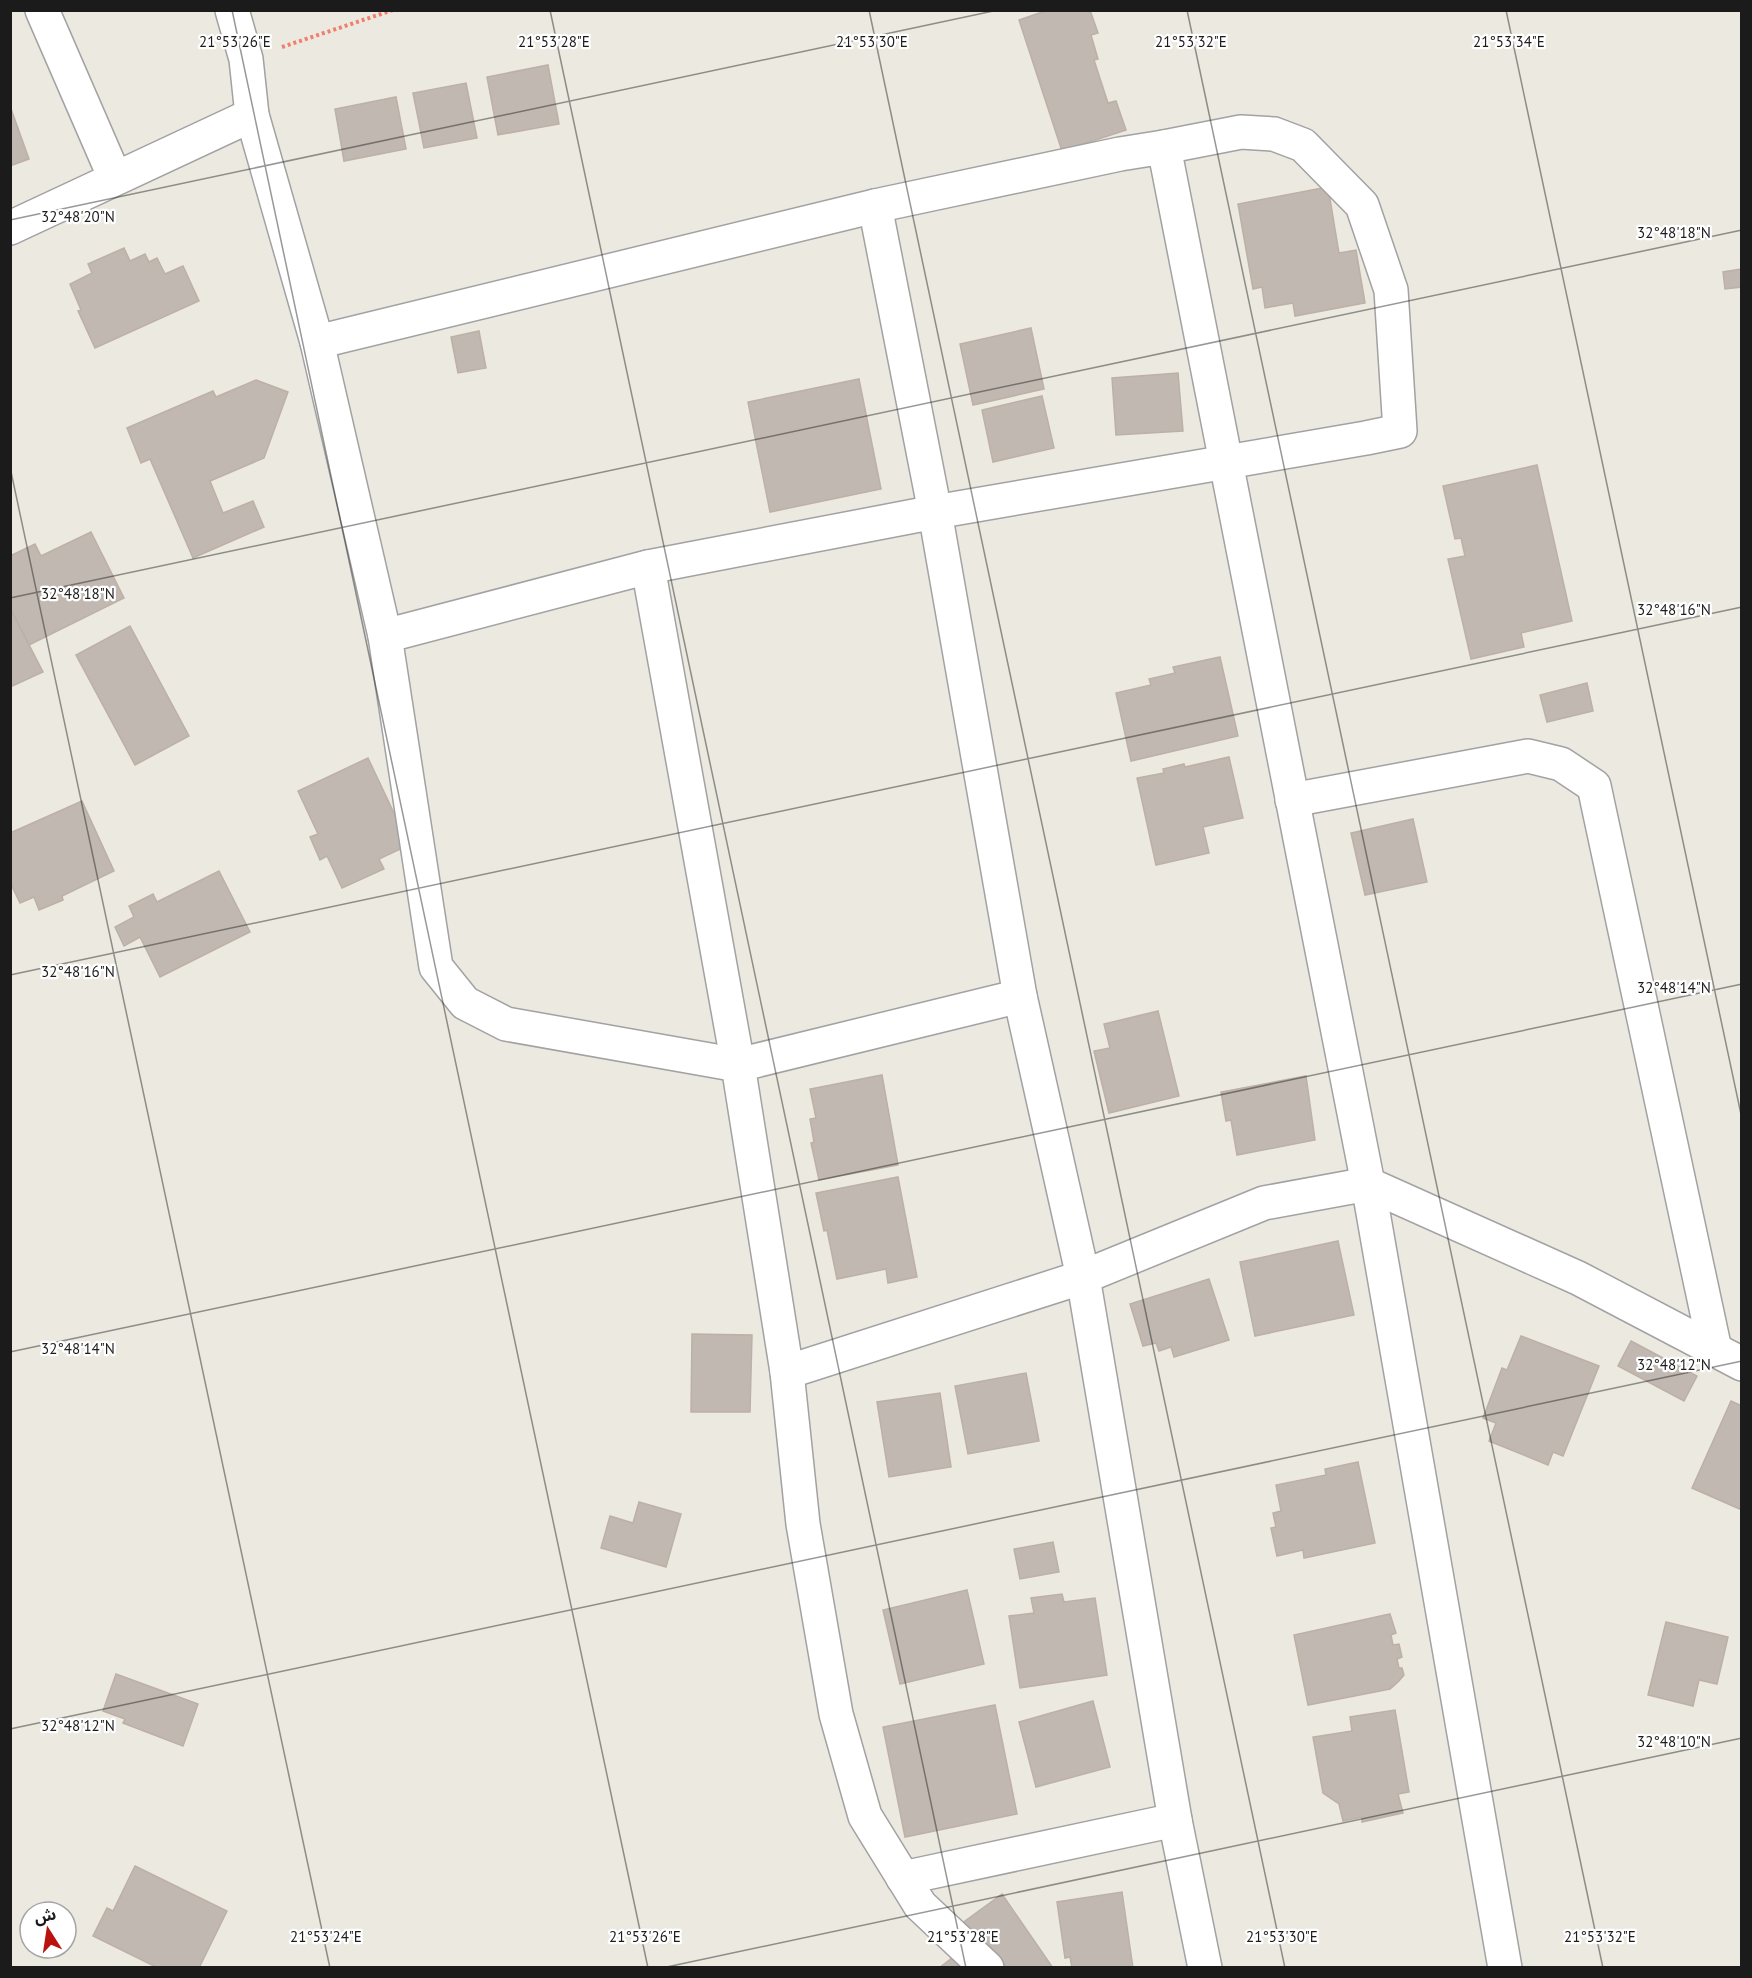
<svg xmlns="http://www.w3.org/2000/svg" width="1752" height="1978" font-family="'PT Sans','Noto Sans Arabic',sans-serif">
<rect width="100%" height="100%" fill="#ece9e1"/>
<g fill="#c0b8b1" stroke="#bdb0a5" stroke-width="1.5">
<polygon points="1048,10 1090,10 1098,33 1091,35 1098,59 1094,60 1108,103 1116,101 1126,130 1062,151 1019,20"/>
<polygon points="548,65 559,124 498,135 487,77"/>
<polygon points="466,83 477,138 424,148 413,93"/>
<polygon points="396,97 406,149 344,161 335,109"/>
<polygon points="10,106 29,159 10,166"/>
<polygon points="1328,187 1339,253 1356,250 1365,303 1295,316 1293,303 1265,308 1262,287 1253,289 1238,204"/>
<polygon points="124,248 130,261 145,254 149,262 157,258 165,274 183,266 199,301 95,348 78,311 81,310 70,284 92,273 88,264"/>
<polygon points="1742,269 1742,287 1725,289 1723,272"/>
<polygon points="1031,328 1044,389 973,405 960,344"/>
<polygon points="479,331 486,368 458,373 451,337"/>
<polygon points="1178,373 1183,431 1116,435 1112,378"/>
<polygon points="859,379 881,489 770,512 748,402"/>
<polygon points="256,380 288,392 264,458 210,481 223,513 253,501 264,527 193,558 150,459 141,463 127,428 213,391 216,397"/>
<polygon points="1042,396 1054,448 993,462 982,410"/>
<polygon points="1537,465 1572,621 1521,633 1524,647 1471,659 1448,559 1465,556 1461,538 1455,539 1443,486"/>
<polygon points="91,532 124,598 29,645 10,608 10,556 35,544 41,556"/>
<polygon points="10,608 43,672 10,687"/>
<polygon points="130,626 189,736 135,765 76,655"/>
<polygon points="1220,657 1238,736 1131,761 1116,693 1151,685 1149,679 1175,673 1173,667"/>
<polygon points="1587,683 1593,711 1547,722 1540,695"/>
<polygon points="1229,757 1243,818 1203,827 1209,853 1156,865 1137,778 1164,773 1163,769 1184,764 1185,767"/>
<polygon points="368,758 409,845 379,859 384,869 342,888 327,856 320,860 310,837 318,834 298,791"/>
<polygon points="82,801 114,871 62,896 63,900 39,910 34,897 20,903 10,882 10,833"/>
<polygon points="1413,819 1427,882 1365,895 1351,833"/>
<polygon points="219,871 250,932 160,977 140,937 124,946 115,927 134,917 129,906 153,894 157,902"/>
<polygon points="1158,1011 1179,1096 1109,1113 1094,1051 1110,1048 1104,1024"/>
<polygon points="882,1075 898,1165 819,1180 811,1143 814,1142 810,1119 816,1118 810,1089"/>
<polygon points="1306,1076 1315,1140 1237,1155 1231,1120 1226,1121 1221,1092"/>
<polygon points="898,1177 917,1277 888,1283 886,1269 837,1279 827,1230 824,1231 816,1193"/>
<polygon points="1338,1241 1354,1315 1255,1336 1240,1262"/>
<polygon points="1209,1279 1229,1340 1174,1357 1171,1347 1159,1351 1156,1343 1143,1346 1130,1304"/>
<polygon points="692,1334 752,1335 750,1412 691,1412"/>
<polygon points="1521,1336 1599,1366 1563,1456 1553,1452 1548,1465 1489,1441 1496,1423 1483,1418 1502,1368 1507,1370"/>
<polygon points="1631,1341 1697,1376 1684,1401 1618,1366"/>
<polygon points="1026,1373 1039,1441 968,1454 955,1386"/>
<polygon points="940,1393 951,1467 889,1477 877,1402"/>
<polygon points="1731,1401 1742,1406 1742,1510 1692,1488"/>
<polygon points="1358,1462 1375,1543 1304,1558 1303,1550 1277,1556 1271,1528 1276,1527 1273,1513 1281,1511 1276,1485 1326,1475 1325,1469"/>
<polygon points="639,1502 681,1514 666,1567 601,1548 610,1516 633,1523"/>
<polygon points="1053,1542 1059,1572 1020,1579 1014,1549"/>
<polygon points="967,1590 984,1664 900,1684 883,1610"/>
<polygon points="1062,1594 1064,1602 1095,1598 1107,1675 1020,1688 1009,1616 1034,1613 1031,1598"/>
<polygon points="1390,1614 1396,1633 1391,1635 1393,1645 1399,1644 1402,1657 1397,1659 1399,1668 1402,1668 1404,1675 1398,1682 1390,1689 1308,1705 1294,1635"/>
<polygon points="1666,1622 1728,1637 1717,1684 1699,1680 1693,1706 1648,1695"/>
<polygon points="116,1674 198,1704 183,1746 123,1723 125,1719 103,1711"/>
<polygon points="1093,1701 1110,1767 1036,1787 1019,1722"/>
<polygon points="995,1705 1017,1814 905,1837 883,1727"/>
<polygon points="1395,1710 1409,1792 1398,1794 1403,1813 1362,1822 1362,1817 1343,1821 1339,1804 1323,1793 1313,1737 1352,1731 1350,1717"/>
<polygon points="135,1866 227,1911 199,1968 158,1968 93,1936 107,1908 113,1911"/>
<polygon points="1122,1892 1133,1968 1072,1968 1070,1957 1065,1958 1057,1902"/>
<polygon points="1002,1894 1053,1968 939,1968 957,1954 954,1929"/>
</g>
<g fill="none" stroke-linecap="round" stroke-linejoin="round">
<g stroke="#a2a2a2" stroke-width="36">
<g id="minor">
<polyline points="42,10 115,178"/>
<polyline points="232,10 246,59 252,115 317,342 385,636 436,967 465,1003 506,1024 738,1065 1020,996"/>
<polyline points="875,206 935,512 1020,996 1083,1277 1175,1820 1205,1968"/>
<polyline points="10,228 252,115"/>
<polyline points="317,342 875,206 1120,154 1164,147 1368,1184 1505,1968"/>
<polyline points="648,567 738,1065 787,1372 803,1524 836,1714 865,1816 920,1905 987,1968"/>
<polyline points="385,636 648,567 935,512 1366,438 1400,431 1391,290 1362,205 1303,145 1274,134 1241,132 1164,147"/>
<polyline points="1292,800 1528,756 1561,764 1594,786 1715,1350"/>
<polyline points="787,1372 1083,1277 1264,1203 1368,1184 1578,1278 1742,1364"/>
<polyline points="903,1878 1175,1820"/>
</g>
</g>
<polyline stroke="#f07f6e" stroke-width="4" stroke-dasharray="3 3" stroke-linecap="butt" points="282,47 393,10"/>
<use href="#minor" stroke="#fff" stroke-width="33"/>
</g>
<path fill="none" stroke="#1b1b1b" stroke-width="1.5" stroke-opacity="0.45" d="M232,10L648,1968M550,10L966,1968M869,10L1285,1968M1187,10L1603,1968M1506,10L1742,1119M10,220L998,10M10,467L330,1968M10,598L1742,230M10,975L1742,607M10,1352L1742,984M10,1729L1742,1361M10,1965L11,1968M662,1968L1742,1738"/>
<g font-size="15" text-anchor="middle" fill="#1b1b1b" stroke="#fff" stroke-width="4.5" stroke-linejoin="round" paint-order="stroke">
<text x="235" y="47">21°53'26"E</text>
<text x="554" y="47">21°53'28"E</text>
<text x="872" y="47">21°53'30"E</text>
<text x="1191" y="47">21°53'32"E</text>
<text x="1509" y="47">21°53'34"E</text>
<text x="78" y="222">32°48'20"N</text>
<text x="1674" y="238">32°48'18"N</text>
<text x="78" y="599">32°48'18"N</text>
<text x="1674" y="615">32°48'16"N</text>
<text x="78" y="977">32°48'16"N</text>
<text x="1674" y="993">32°48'14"N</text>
<text x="78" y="1354">32°48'14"N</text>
<text x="1674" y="1370">32°48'12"N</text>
<text x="78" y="1731">32°48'12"N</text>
<text x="1674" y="1747">32°48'10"N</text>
<text x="326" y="1942">21°53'24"E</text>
<text x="645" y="1942">21°53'26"E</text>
<text x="963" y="1942">21°53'28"E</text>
<text x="1282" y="1942">21°53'30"E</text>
<text x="1600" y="1942">21°53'32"E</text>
</g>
<rect width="1752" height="1978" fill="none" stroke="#1b1b1b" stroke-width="24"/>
<g transform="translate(48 1930) rotate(348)"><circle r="28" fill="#ffffff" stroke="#a4a4a4" stroke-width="1.5"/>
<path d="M0-4.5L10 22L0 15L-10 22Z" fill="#ba120c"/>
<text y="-9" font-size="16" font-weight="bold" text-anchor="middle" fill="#1b1b1b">ش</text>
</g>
</svg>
